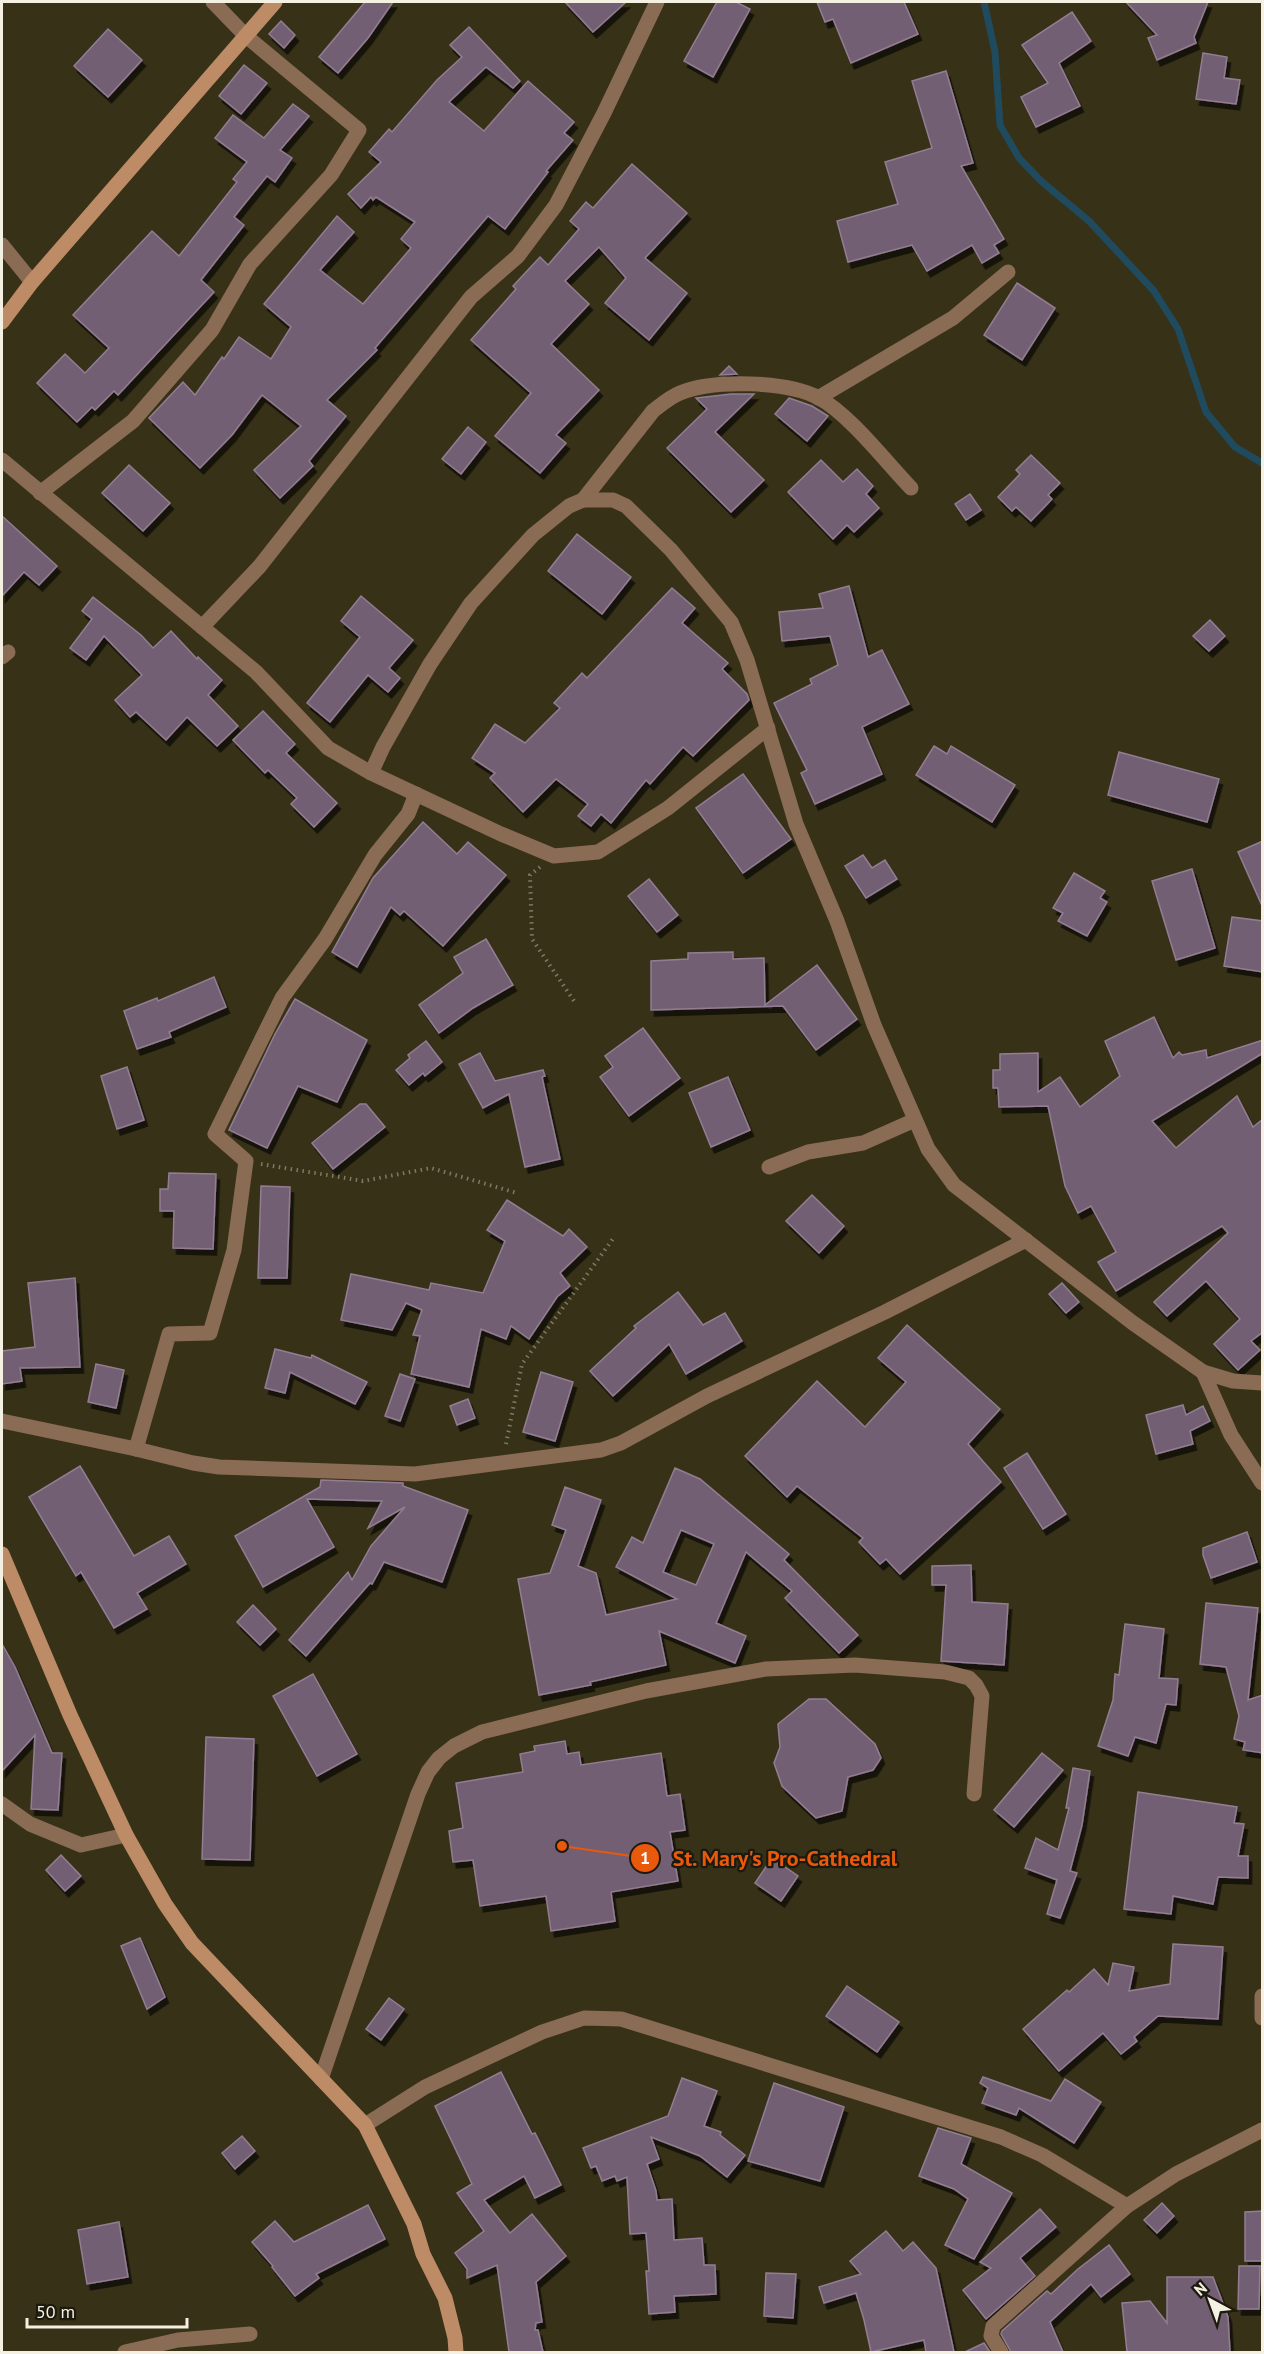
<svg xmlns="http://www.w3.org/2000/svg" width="1264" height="2354" font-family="'PT Sans',sans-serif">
<defs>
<filter id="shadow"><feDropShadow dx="3.5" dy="6" stdDeviation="0" flood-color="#0009"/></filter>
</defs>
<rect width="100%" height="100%" fill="#373118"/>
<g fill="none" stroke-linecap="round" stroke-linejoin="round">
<polyline stroke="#204b5e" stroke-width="7" points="984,2 995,52 1000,125 1019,158 1041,181 1089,221 1154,291 1178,329 1206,412 1235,447 1262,463"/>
</g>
<g fill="#735f73" stroke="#927d92" stroke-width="1.5" fill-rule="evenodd" filter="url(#shadow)">
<polygon points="365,2 393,2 368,38 338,73 319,57"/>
<polygon points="565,2 626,2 593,32"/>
<polygon points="717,2 736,2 750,9 713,77 684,61"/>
<polygon points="817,2 904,2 918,34 851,63 833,19 825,22"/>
<polygon points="1126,2 1208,2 1194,37 1196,43 1157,60 1148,38 1157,35"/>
<polygon points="1072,12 1091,41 1059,63 1080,106 1036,127 1021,97 1048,83 1022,45"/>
<polygon points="281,21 295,35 284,48 269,34"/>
<polygon points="469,27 520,81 513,88 486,67 449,102 484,131 528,81 574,122 564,133 573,140 546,171 548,172 505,229 488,216 375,348 377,350 327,400 346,416 309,461 313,466 280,498 254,470 301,426 262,395 232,435 200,468 149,418 183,382 195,395 222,357 224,359 239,337 271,359 291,327 264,304 337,216 354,232 320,270 363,304 411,248 401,239 415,222 376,197 373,200 371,197 361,208 348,194 381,162 369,152 389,129 392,132 437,80 462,57 450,45"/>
<polygon points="108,29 142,60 108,97 74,66"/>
<polygon points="1203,53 1227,57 1224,78 1240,80 1236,104 1196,99"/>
<polygon points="244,65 267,83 241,114 219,96"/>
<polygon points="946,71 973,163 961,166 1004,239 994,245 999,253 982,263 972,245 927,271 912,245 848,262 837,221 898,204 885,162 932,148 912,81"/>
<polygon points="293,104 309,116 280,150 292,158 275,182 267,176 234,217 244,225 201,280 214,292 118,395 114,391 95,410 92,407 77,422 37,383 65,354 85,373 109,348 73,315 152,231 179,256 237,182 233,179 247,162 215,138 233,115 264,138"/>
<polygon points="632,164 687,213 645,258 687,293 649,340 605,303 626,278 599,247 565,281 589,304 551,344 599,390 556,435 566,443 540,473 495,436 531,393 471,340 516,289 513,286 540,257 548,265 579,229 570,221 586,202 593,208"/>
<polygon points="1017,283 1055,308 1022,360 984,335"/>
<polygon points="729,366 737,374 720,375"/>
<polygon points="731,394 754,394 715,432 764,480 731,512 667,448 707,409 696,398"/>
<polygon points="789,398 812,406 828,416 807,441 775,414"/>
<polygon points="468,427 486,442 461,474 442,459"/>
<polygon points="1031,455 1060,483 1048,495 1052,499 1031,521 1016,507 1012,511 998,497 1020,474 1016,470"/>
<polygon points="821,460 843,482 857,469 873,486 866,494 879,508 854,532 847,525 833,539 788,492"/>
<polygon points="129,465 170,503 143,531 102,493"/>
<polygon points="970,494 981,510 966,520 955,504"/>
<polygon points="2,516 57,566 39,585 24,572 2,596"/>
<polygon points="577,534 631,577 602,614 548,571"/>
<polygon points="849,586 868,657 882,650 909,704 862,727 882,774 815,804 801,773 807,770 774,703 812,684 810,679 838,665 830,636 782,641 779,612 823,608 819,594"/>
<polygon points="672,588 695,608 682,623 728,663 722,669 747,694 749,700 693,756 683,747 650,784 646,780 611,823 601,814 591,826 578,816 588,804 556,779 523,812 490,778 495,773 472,758 495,724 525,743 560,708 554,703 582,673 587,678"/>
<polygon points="361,596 413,640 389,668 400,678 388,692 368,675 330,722 307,703 360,637 341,621"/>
<polygon points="93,597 141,635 153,648 171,631 197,659 198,657 222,680 208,695 238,726 217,746 187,717 166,740 136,712 130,717 115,700 142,675 104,636 86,660 70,648 92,619 82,611"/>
<polygon points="1210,620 1225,636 1209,651 1193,636"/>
<polygon points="263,711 295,744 286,753 337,803 314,827 291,804 297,798 268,770 265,773 233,740"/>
<polygon points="934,746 947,754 951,746 1015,785 992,822 916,775"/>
<polygon points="1119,752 1219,779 1207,822 1108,795"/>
<polygon points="743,774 791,839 743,873 696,808"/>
<polygon points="423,822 457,854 468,842 506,875 443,946 404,911 400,915 391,907 357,967 332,952 373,878"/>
<polygon points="1263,841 1263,908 1238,852"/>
<polygon points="863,855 872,868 885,860 897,879 866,898 845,866"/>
<polygon points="1192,869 1215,948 1176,960 1152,881"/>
<polygon points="1074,873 1105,891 1100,898 1107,902 1087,936 1058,921 1063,913 1053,908"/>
<polygon points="649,879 678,915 657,932 628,896"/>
<polygon points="1232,917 1263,921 1263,972 1224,966"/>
<polygon points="486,939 513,985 473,1008 439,1033 419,1005 463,973 454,957"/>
<polygon points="733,952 733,959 764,958 765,1005 817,965 857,1019 816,1050 783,1006 651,1010 651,961 688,959 688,953"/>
<polygon points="214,977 226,1007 169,1032 171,1037 137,1049 124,1011 157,998 158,1001"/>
<polygon points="295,999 367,1040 337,1102 298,1086 267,1148 229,1130 275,1034"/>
<polygon points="1154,1017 1173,1058 1179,1052 1182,1055 1206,1050 1207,1058 1263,1040 1263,1053 1152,1121 1176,1148 1237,1096 1253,1127 1263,1119 1263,1332 1251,1341 1260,1350 1238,1370 1214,1344 1240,1319 1206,1281 1167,1316 1154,1302 1228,1233 1222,1226 1116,1291 1098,1262 1116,1252 1091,1206 1078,1213 1065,1186 1048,1106 999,1107 998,1088 993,1088 993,1070 1000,1070 1000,1054 1038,1053 1038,1092 1060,1077 1080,1107 1120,1076 1105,1041"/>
<polygon points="643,1028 680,1078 629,1116 600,1077 613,1067 605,1056"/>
<polygon points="426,1041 442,1062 425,1076 423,1073 409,1085 396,1070 410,1058 408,1055"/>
<polygon points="480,1053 495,1081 543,1070 545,1076 542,1077 560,1159 525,1167 509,1094 483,1108 459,1064"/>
<polygon points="127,1067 144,1120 117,1129 101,1076"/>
<polygon points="728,1077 750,1130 711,1147 689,1093"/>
<polygon points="360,1104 366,1104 385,1127 333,1169 312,1143"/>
<polygon points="169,1173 216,1174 213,1249 173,1248 174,1211 160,1211 160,1189 168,1189"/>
<polygon points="261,1186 290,1187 287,1278 258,1278"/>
<polygon points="812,1195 844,1226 819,1253 786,1221"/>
<polygon points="507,1200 563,1236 569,1229 587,1247 560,1273 570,1286 557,1297 529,1339 511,1326 506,1339 481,1329 469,1387 411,1374 420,1336 413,1335 422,1310 406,1303 392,1330 341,1320 351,1274 429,1290 431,1283 483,1293 505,1241 487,1230"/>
<polygon points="75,1278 80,1367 20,1368 22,1381 2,1384 2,1351 35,1347 28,1283"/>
<polygon points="1062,1283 1079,1302 1066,1313 1049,1294"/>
<polygon points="678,1292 703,1325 725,1313 742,1341 686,1374 669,1344 613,1396 590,1371 636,1328 634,1326"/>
<polygon points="907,1325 1000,1409 968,1444 1001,1482 900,1574 886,1559 880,1564 859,1542 863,1538 797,1486 787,1497 745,1456 817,1381 865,1427 906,1382 878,1358"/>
<polygon points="275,1349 311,1358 312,1355 367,1382 355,1404 290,1372 285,1393 265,1388"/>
<polygon points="96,1364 124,1370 116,1408 88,1402"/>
<polygon points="541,1372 573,1382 555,1441 523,1432"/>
<polygon points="400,1374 415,1379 400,1421 385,1416"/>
<polygon points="468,1399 475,1418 457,1425 450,1406"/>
<polygon points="1183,1405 1186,1415 1203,1406 1210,1421 1190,1431 1193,1444 1156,1454 1146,1415"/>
<polygon points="1027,1453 1066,1514 1043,1529 1004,1468"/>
<polygon points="80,1466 134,1556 169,1536 186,1564 137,1593 147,1609 114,1628 81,1572 76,1576 29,1497"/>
<path d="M675,1468L700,1479L789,1554L784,1560L858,1635L839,1653L785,1598L792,1591L746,1552L716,1623L746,1636L735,1663L659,1631L666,1665L590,1682L591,1685L539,1695L518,1579L550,1573L566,1530L552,1525L565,1487L601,1500L578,1566L596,1573L606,1615L677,1599L616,1567L632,1537L643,1543ZM681,1530L714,1544L696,1585L663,1572Z"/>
<polygon points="321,1480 403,1483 403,1486 468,1510 442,1582 384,1562 372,1584 370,1583 306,1656 289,1640 348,1572 352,1580 371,1546 405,1507 368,1528 382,1501 307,1499 334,1547 263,1587 235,1536 320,1487"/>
<polygon points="1247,1532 1257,1562 1211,1578 1203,1555 1203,1548"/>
<polygon points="971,1565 972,1602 1008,1604 1004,1665 941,1661 946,1585 932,1585 932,1566"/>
<polygon points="1206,1603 1258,1608 1248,1700 1263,1695 1263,1753 1243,1750 1245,1742 1234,1739 1239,1716 1226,1667 1200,1664"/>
<polygon points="253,1605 276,1629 260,1645 237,1622"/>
<polygon points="1125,1624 1164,1629 1159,1678 1178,1679 1176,1705 1166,1704 1156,1743 1135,1737 1128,1756 1098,1746 1113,1700 1115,1674 1119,1675"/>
<polygon points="2,1644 15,1667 52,1753 62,1753 58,1810 31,1809 35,1735 2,1771"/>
<polygon points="313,1674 357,1754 317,1776 273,1696"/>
<polygon points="809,1699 826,1699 875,1744 881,1758 873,1770 848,1777 842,1811 816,1818 782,1786 774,1763 780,1747 778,1724"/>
<polygon points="206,1737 254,1739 250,1860 202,1859"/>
<polygon points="565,1741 567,1754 579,1752 581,1765 661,1753 667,1796 680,1794 685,1830 670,1832 678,1881 611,1892 615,1921 551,1931 546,1896 480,1906 473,1860 453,1862 449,1831 463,1828 456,1783 523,1772 520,1754 535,1751 534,1746"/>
<polygon points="1042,1753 1063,1770 1014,1827 994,1810"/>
<polygon points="1073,1768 1090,1771 1082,1825 1070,1871 1077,1873 1060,1918 1047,1914 1057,1880 1025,1868 1036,1838 1058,1850 1069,1808 1066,1808"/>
<polygon points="1138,1792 1237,1807 1234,1823 1244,1824 1238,1856 1248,1856 1248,1878 1218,1877 1213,1904 1173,1896 1171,1914 1124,1909"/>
<polygon points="61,1855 81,1876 65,1891 46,1870"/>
<polygon points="772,1858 798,1876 781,1901 755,1883"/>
<polygon points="140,1938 165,1997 147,2009 121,1946"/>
<polygon points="1173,1944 1223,1947 1218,2019 1158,2016 1134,2037 1137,2041 1121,2054 1103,2033 1059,2071 1023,2029 1067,1990 1069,1992 1094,1969 1108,1985 1113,1963 1134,1967 1129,1991 1170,1984"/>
<polygon points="847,1986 899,2022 877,2052 826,2016"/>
<polygon points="389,1998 404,2009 381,2040 366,2029"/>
<polygon points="501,2072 532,2134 535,2133 561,2185 535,2198 524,2176 484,2200 510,2233 532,2214 566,2256 536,2282 542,2322 536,2323 535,2330 538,2330 543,2352 509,2352 497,2265 467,2278 467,2269 455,2253 484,2231 457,2193 472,2184 435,2106"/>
<polygon points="983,2077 1051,2101 1065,2079 1101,2102 1074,2143 1019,2108 1016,2115 982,2103 988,2088 980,2083"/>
<polygon points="682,2078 717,2091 704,2126 721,2132 720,2135 745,2155 727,2177 700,2156 651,2137 659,2159 647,2164 656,2191 657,2200 672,2199 674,2240 702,2238 704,2265 715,2265 716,2294 674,2296 675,2312 649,2314 646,2271 649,2271 646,2233 630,2234 627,2177 617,2181 615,2176 602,2181 596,2166 591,2168 583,2148 668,2116"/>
<polygon points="774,2083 844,2107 820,2181 748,2161"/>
<polygon points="938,2128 971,2138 961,2164 1012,2193 974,2259 945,2245 968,2199 954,2189 919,2176"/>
<polygon points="242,2136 255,2151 235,2169 222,2153"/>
<polygon points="1162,2203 1174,2216 1157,2233 1144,2220"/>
<polygon points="368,2205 385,2239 316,2274 319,2278 295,2296 272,2267 273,2266 252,2242 275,2221 294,2242"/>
<polygon points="1040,2209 1056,2227 1020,2258 1035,2276 986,2319 963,2290 991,2268 980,2262"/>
<polygon points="1263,2211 1263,2261 1245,2261 1245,2212"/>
<polygon points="119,2222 128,2277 87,2284 78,2230"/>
<polygon points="886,2231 903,2251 913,2242 936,2268 954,2352 926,2352 924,2340 871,2352 864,2320 856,2293 824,2303 819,2287 861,2274 850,2261"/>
<polygon points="1109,2245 1130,2274 1101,2297 1091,2284 1050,2322 1063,2352 1011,2352 1001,2334 1002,2331 1047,2291 1051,2294 1078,2269"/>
<polygon points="1239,2266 1260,2266 1259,2309 1238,2309"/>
<polygon points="766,2273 796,2274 793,2318 764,2316"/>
<polygon points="1167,2277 1213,2277 1228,2317 1230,2352 1127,2352 1122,2303 1150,2301 1167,2323"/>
<polygon points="984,2343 990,2352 965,2352"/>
</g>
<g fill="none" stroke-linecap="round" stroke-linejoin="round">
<g stroke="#7f7a64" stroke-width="4" stroke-dasharray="1.5 4.5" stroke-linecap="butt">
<polyline points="540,867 530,875 532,939 574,1001"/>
<polyline points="261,1164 363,1181 431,1168 517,1193"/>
<polyline points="506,1444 522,1364 615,1236"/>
</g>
<g stroke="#8a6b54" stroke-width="15">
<polyline points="2,245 32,282"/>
<polyline points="818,398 953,318 1008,272"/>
<polyline points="2,460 256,672 328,748 371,773 501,834 554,856 598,852 668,808 768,728"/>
<polyline points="40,493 133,421 212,330 250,264 331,175 359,130 246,36 213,2"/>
<path d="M583,500L653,411C662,404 670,397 680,393C713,379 788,381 819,398C849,414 886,462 911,488"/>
<polyline points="202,627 259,567 471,297 518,256 556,205 604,113 657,2"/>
<polyline points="2,657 8,652"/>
<polyline points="371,773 383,747 430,664 471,603 533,535 569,506 583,500 613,500 626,506 671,550 731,622 747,660 796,824 837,921 874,1025 928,1149 954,1185 1133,1323 1203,1372 1233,1381 1262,1383"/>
<polyline points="769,1167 808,1152 863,1143 915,1120"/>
<polyline points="1203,1372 1231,1435 1262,1483"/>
<polyline points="2,1421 136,1449 193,1463 219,1467 415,1474 601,1450 621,1443 707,1396 885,1312 1026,1240"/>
<polyline points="136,1449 169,1334 210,1333 234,1250 246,1161 215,1134 282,998 325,939 375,855 408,814 416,794"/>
<polyline points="2,1804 30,1824 81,1845 126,1835"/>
<polyline points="1262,1996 1262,2018"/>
<polyline points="321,2079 418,1794 428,1772 439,1758 454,1746 482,1732 646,1691 766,1669 855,1665 945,1672 969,1678 976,1685 982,1696 974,1794"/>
<polyline points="365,2125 425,2087 542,2032 584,2018 621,2019 1001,2137 1042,2155 1127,2206"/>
<polyline points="125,2352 178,2340 250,2334"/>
<polyline points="1001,2352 991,2336 993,2326 1127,2206 1176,2174 1262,2130"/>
</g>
<g stroke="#bd8b65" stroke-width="15">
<polyline points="2,322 32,282 275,2"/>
<polyline points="2,1554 70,1715 126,1835 165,1904 192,1943 365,2125 414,2224 423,2254 445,2298 455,2338 456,2352"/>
</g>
</g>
<path fill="none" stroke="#e8590c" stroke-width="2" d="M562 1846L645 1858"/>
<g fill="#e8590c" stroke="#1c190e" stroke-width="2">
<circle cx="562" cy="1846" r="6"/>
<circle cx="645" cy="1858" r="15"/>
</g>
<g font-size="18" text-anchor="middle" font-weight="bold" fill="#fff">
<text x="645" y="1864">1</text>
</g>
<g font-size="22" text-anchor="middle" font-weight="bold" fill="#e8590c" stroke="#1c190e" stroke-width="4.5" stroke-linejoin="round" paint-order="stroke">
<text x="785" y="1866">St. Mary's Pro-Cathedral</text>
</g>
<rect width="1264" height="2354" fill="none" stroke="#f5f1e2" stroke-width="6"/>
<g transform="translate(1210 2300) rotate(319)" stroke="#1c190e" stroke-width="4.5" paint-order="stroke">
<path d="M0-4.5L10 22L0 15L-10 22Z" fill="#f5f1e2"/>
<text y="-9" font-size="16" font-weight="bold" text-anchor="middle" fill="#f5f1e2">N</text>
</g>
<path d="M27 2318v9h160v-9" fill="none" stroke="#f5f1e2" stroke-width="3"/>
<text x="36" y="2318" font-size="18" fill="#f5f1e2" stroke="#1c190e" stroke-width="4.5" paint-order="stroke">50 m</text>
</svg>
